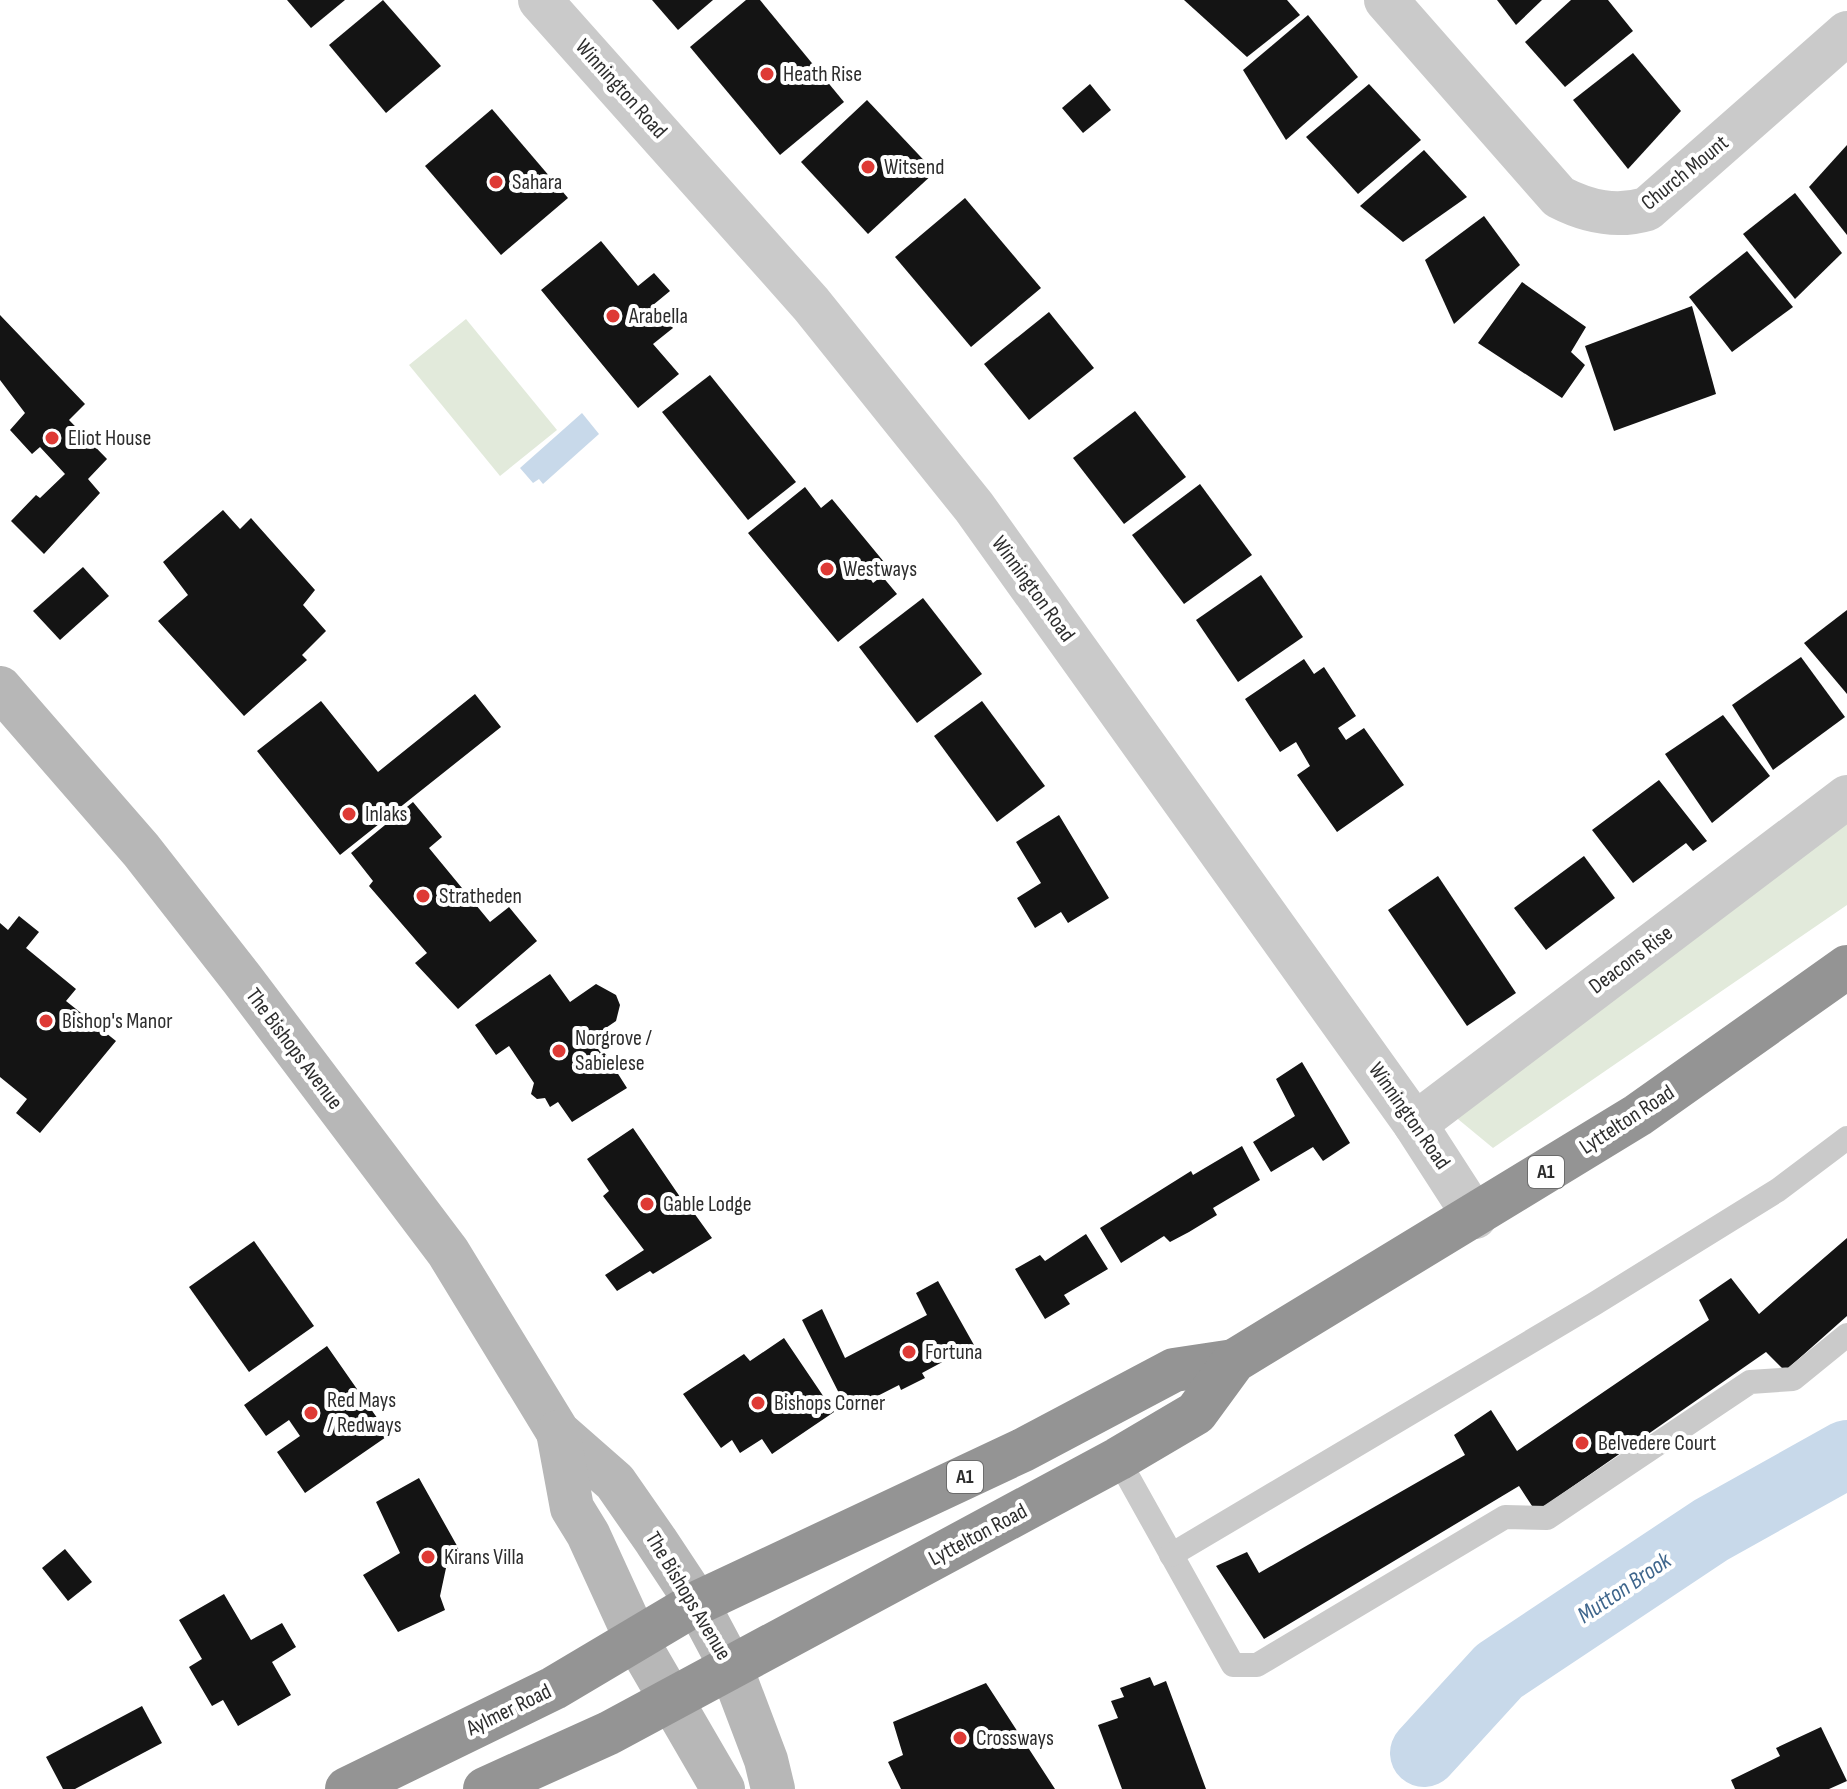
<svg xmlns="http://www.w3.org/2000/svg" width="1847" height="1789" font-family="'Sofia Sans Condensed',sans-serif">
<rect width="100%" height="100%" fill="#fff"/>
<g fill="#e2eadb">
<polygon points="466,319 557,430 500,476 409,365"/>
<polygon points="1847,818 1847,905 1493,1148 1453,1115"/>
</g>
<polygon fill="#c8d9ea" points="582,413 599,434 543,484 539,479 533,483 520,468"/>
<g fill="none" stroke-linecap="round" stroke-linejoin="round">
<polyline stroke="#c8d9ea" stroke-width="68" points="1424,1753 1499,1671 1711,1530 1847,1454"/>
</g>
<g fill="#141414">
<polygon points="287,0 345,0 311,28"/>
<polygon points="383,0 441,66 386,113 329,45"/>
<polygon points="652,0 713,0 678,30"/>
<polygon points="746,0 760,0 844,102 780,155 690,47"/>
<polygon points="1184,0 1287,0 1300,15 1247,57"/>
<polygon points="1497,0 1542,0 1516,25"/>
<polygon points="1571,0 1608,0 1633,31 1565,87 1525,42"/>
<polygon points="1308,15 1358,77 1286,140 1243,70"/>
<polygon points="1633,53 1681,111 1628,169 1573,100"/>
<polygon points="1090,84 1111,110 1083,133 1062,108"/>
<polygon points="1369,84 1421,140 1358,194 1306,137"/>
<polygon points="867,100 935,172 868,234 801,162"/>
<polygon points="492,109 568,198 501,255 425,166"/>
<polygon points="1847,145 1847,235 1809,187"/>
<polygon points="1424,150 1467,197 1403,242 1360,206"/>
<polygon points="1795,193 1842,253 1795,299 1743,234"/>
<polygon points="965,198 1041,288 971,347 895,257"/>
<polygon points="1484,216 1520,265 1454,324 1425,260"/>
<polygon points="601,241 638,286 654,273 670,291 653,305 673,328 653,344 679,374 638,408 541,290"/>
<polygon points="1747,251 1793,307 1732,352 1689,297"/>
<polygon points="1522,282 1586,327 1571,352 1585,365 1562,398 1478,343"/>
<polygon points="1692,306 1716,394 1614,431 1585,346"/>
<polygon points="1049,312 1094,368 1029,420 984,364"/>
<polygon points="0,315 85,404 69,420 107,459 88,479 100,493 44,554 11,521 36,495 40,498 65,474 40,447 32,454 10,430 25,413 0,380"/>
<polygon points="710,375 796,482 748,520 662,412"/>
<polygon points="1135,411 1186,477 1124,524 1073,458"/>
<polygon points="1200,484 1252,555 1184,604 1132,535"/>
<polygon points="805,487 821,508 832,499 884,562 868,575 873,583 882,576 897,594 838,642 748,533"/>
<polygon points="223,510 240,529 251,518 315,590 303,605 326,631 302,655 307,660 244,716 158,621 188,595 163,562"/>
<polygon points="83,567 109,596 60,640 33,611"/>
<polygon points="1261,575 1303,637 1238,682 1196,620"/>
<polygon points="923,598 982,674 917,723 859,647"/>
<polygon points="1847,610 1847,694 1804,643"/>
<polygon points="1801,657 1845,717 1773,770 1732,705"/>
<polygon points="1304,659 1314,674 1324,667 1356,716 1338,728 1346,740 1364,728 1404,785 1337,832 1297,775 1310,766 1296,742 1280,752 1245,699"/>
<polygon points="475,694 501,727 340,855 257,751 321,701 378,772"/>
<polygon points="982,701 1045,786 997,822 934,736"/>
<polygon points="1723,715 1770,776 1712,823 1665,754"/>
<polygon points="1659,780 1707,841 1693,851 1686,843 1633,883 1592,830"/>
<polygon points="413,802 442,837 429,848 490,922 509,907 537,941 458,1009 415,963 427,953 369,886 373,881 351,853"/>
<polygon points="1059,815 1109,898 1068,923 1061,912 1035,928 1017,898 1041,883 1016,842"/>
<polygon points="1584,856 1615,898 1546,950 1514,908"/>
<polygon points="1438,876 1516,993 1467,1026 1388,910"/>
<polygon points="19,916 39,932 26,948 76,989 66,1001 116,1041 40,1133 16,1113 27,1099 0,1077 0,923 8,930"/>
<polygon points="550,974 570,1002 596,984 616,995 620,1005 616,1021 594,1036 627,1088 572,1122 558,1102 550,1107 545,1098 537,1099 531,1094 534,1083 509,1046 496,1055 475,1025"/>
<polygon points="1302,1062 1350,1143 1323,1161 1313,1147 1271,1172 1253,1142 1295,1116 1276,1079"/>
<polygon points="633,1128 691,1213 694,1213 712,1238 653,1274 650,1271 617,1291 605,1275 644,1250 603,1196 609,1191 587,1159"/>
<polygon points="1242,1146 1260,1180 1213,1208 1217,1215 1189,1232 1170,1242 1164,1236 1121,1263 1100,1228 1191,1171 1193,1175"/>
<polygon points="1086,1234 1108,1269 1064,1295 1070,1304 1045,1319 1015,1269 1040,1255 1045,1261"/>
<polygon points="1847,1238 1847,1316 1785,1371 1766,1352 1536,1512 1519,1486 1264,1639 1216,1566 1247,1552 1259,1573 1465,1455 1454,1435 1491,1410 1517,1451 1709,1320 1699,1300 1731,1278 1759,1314"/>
<polygon points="254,1241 314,1326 249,1372 189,1287"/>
<polygon points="938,1281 974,1345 922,1373 925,1378 901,1390 899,1385 848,1411 802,1320 822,1309 845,1358 927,1315 916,1293"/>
<polygon points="784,1338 834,1412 772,1454 762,1439 740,1453 732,1440 721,1448 683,1394 744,1354 750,1361"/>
<polygon points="327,1346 389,1435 305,1493 277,1452 300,1436 289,1420 266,1436 244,1405"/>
<polygon points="419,1478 465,1560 446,1568 440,1596 445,1610 398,1632 363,1575 400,1553 376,1502"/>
<polygon points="65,1549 92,1582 68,1601 42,1568"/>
<polygon points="224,1594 251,1640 282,1623 296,1647 272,1662 291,1695 238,1726 223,1700 212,1706 189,1667 202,1659 179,1620"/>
<polygon points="1150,1677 1154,1686 1166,1681 1206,1789 1122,1789 1098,1725 1118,1718 1111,1701 1124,1697 1120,1688"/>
<polygon points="986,1683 1055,1789 901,1789 888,1762 903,1755 893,1722"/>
<polygon points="142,1706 162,1743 75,1789 63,1789 46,1757"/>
<polygon points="1821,1727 1847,1781 1829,1789 1735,1789 1731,1780 1780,1756 1776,1748"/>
</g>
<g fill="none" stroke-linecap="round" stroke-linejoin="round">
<g stroke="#cacaca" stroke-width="24">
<polyline points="1118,1459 1233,1665 1257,1665 1505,1517 1547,1518 1750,1382 1793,1379 1847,1335"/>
<polyline points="1171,1555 1594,1304 1778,1190 1847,1138"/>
</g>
<g stroke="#cacaca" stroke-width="44">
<polyline points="540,0 811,304 974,507 1415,1124 1475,1217"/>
<path d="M1386,0L1559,197C1588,212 1616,218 1647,209L1847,33"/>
<polyline points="1415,1124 1847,797"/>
</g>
<g stroke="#b7b7b7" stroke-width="44">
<polyline points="0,688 141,850 242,979 448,1252 558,1432 615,1482 656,1541 697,1603 730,1665 766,1760 773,1789"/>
<polyline points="558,1432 572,1508 588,1534 637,1641 723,1789"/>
</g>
<g stroke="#949494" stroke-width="44">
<polyline points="347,1789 554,1688 697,1603 1023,1450 1174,1370 1234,1361"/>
<polyline points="485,1789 609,1733 1118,1459 1196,1413 1234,1361 1638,1115 1847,967"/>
</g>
</g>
<g fill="#de3a35" stroke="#fff" stroke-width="3">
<circle cx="767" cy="74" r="8"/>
<circle cx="868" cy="167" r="8"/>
<circle cx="496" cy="182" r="8"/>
<circle cx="613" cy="316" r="8"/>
<circle cx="52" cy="438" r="8"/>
<circle cx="827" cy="569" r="8"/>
<circle cx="349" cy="814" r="8"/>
<circle cx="423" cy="896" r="8"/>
<circle cx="46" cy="1021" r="8"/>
<circle cx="559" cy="1051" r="8"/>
<circle cx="647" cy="1204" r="8"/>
<circle cx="909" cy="1352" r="8"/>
<circle cx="758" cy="1403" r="8"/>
<circle cx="311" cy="1413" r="8"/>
<circle cx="1582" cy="1443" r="8"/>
<circle cx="428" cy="1557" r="8"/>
<circle cx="960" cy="1738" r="8"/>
</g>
<g text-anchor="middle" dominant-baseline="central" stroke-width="8" stroke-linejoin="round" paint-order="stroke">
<g fill="#fff" stroke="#6c6c6c" stroke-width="2">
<rect x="1528" y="1156" width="36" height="32" rx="6"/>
<rect x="947" y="1461" width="36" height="32" rx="6"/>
</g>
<g font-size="20" font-weight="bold" fill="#2d2d2d">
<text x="1546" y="1172">A1</text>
<text x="965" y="1477">A1</text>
</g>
<g font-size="22" fill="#2d2d2d" stroke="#fff" text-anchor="start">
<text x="783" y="74">Heath Rise</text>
<text x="884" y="167">Witsend</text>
<text x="512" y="182">Sahara</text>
<text x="629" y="316">Arabella</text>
<text x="68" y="438">Eliot House</text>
<text x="843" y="569">Westways</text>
<text x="365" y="814">Inlaks</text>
<text x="439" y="896">Stratheden</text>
<text x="62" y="1021">Bishop's Manor</text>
<text x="575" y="1038">Norgrove /<tspan x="575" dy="25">Sabielese</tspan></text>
<text x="663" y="1204">Gable Lodge</text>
<text x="925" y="1352">Fortuna</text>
<text x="327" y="1400">Red Mays<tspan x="327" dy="25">/ Redways</tspan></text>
<text x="774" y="1403">Bishops Corner</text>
<text x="1598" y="1443">Belvedere Court</text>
<text x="444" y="1557">Kirans Villa</text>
<text x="976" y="1738">Crossways</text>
</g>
<g font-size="22" fill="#2d2d2d" stroke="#fff">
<text transform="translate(621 89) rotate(48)">Winnington Road</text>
<text transform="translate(1685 173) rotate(-39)">Church Mount</text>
<text transform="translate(1033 589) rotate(54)">Winnington Road</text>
<text transform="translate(1631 960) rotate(-37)">Deacons Rise</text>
<text transform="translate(294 1049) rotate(53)">The Bishops Avenue</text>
<text transform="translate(1409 1116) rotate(55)">Winnington Road</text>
<text transform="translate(1627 1120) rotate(-33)">Lyttelton Road</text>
<text transform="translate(978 1535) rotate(-28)">Lyttelton Road</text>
<text transform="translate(688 1596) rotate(59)">The Bishops Avenue</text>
<text transform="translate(509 1710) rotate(-26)">Aylmer Road</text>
</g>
<g font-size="24" font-style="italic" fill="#3f668c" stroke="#fff">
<text transform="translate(1624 1588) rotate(-34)">Mutton Brook</text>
</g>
</g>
</svg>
